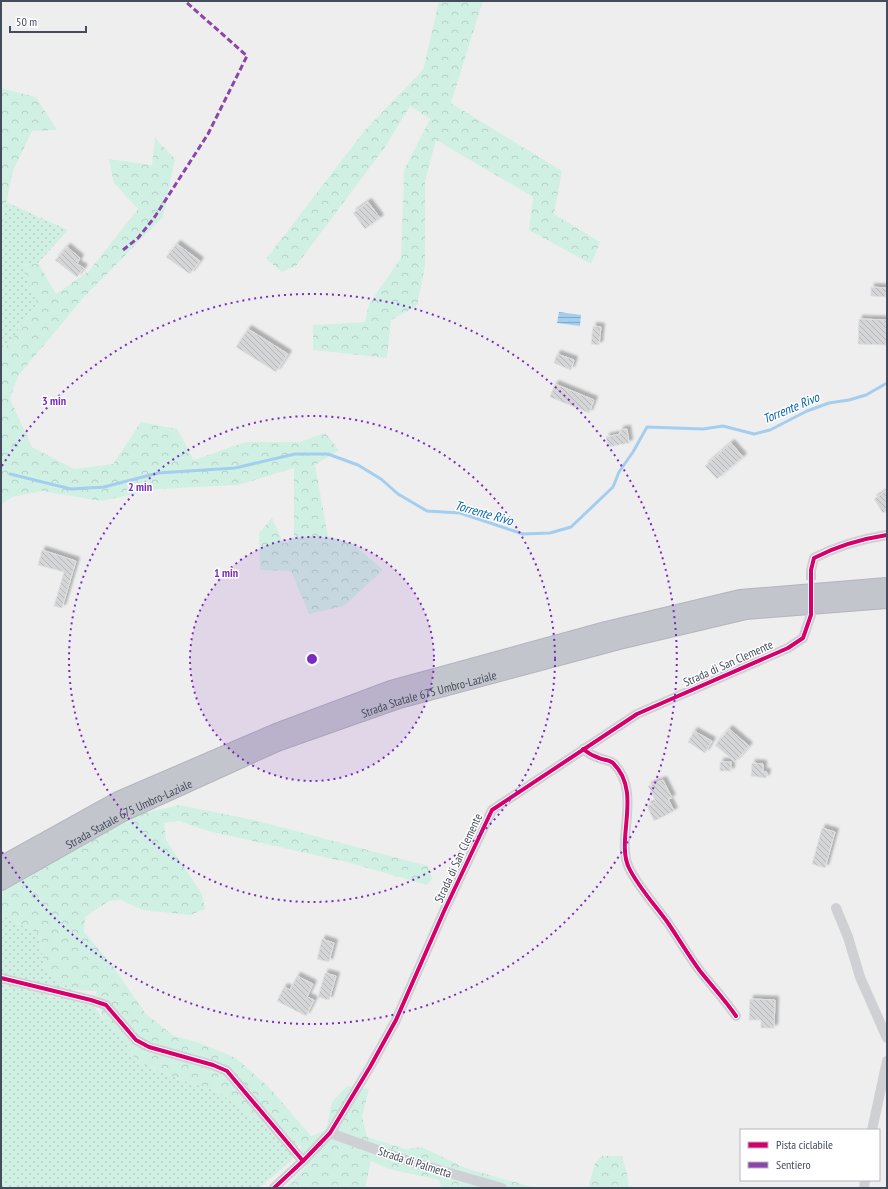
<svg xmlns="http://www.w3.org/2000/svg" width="888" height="1189" font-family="'PT Sans Narrow',sans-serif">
<defs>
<pattern id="grass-dots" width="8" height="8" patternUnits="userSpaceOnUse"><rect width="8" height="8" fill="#d1f0e4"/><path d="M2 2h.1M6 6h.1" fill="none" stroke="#b5cfc6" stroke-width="1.8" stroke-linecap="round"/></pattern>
<pattern id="forest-crowns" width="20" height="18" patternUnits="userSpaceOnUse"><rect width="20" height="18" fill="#d1f0e4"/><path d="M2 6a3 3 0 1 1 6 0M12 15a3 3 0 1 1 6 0" fill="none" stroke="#b5cfc6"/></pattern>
<pattern id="water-rules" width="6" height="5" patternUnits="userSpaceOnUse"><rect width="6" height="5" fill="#a3ceef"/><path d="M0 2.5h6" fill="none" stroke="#86a9c5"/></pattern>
<pattern id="building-back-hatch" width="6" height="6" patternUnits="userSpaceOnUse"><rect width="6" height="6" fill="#d4d5d7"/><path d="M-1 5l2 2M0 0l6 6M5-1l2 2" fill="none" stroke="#b7b8bb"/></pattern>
<filter id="shadow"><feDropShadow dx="3.5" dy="-3.5" stdDeviation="1" flood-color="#0004"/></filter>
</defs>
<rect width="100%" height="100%" fill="#efeeee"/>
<g fill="url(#grass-dots)">
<polygon points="6,202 68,230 38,263 22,265 38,305 1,353 1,229"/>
<polygon points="1,915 38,933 45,970 73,990 47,997 67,998 95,1007 103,1019 127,1045 137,1062 182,1080 219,1092 249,1115 299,1143 292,1160 259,1188 1,1188"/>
</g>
<g fill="url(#forest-crowns)">
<polygon points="439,1 483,1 451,103 562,171 554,214 600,242 591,264 529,230 533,197 436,140 425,182 425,266 417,306 391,320 387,358 313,350 313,325 365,322 369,304 401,258 404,170 430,119 410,106 385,147 296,266 282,272 266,259 365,130 423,70"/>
<polygon points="1,88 36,97 57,130 32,131 13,171 1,229"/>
<polygon points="155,138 175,159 163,217 85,296 18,376 10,399 32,447 74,469 113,464 141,422 177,429 194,460 246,442 299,442 325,433 339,450 315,465 328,536 353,544 383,570 344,606 309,614 291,571 260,570 259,533 272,518 284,544 294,537 294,468 239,485 159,489 101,501 42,491 12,497 1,505 1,353 38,305 21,265 38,263 56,294 89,271 138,209 114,183 109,159 152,165"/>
<polygon points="180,805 258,821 428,866 432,879 427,885 350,863 208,831 179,821 164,823 166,840 202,894 205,909 190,915 142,910 121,900 109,901 85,917 84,932 112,965 146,1014 174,1036 200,1043 236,1058 270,1088 311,1136 326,1130 332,1102 347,1086 369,1089 362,1117 367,1137 405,1149 422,1147 465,1168 536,1188 441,1188 439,1180 389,1169 371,1161 365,1188 285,1188 307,1166 299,1143 249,1115 219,1092 182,1080 137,1062 127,1045 103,1019 96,991 73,990 45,970 38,933 1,915 1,892 75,847 144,813"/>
<polygon points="602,1156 622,1156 627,1173 629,1188 588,1188 595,1163"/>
</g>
<polygon fill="url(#water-rules)" points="559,312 581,315 580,326 557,323"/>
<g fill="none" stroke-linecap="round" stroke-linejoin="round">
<polyline stroke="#a3ceef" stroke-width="3" points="10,474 71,489 104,487 158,473 235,468 295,454 328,454 358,465 381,479 398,494 427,511 460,513 523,534 550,533 571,527 613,487 619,472 633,452 647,427 703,429 723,426 754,434 770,430 807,411 829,403 849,400 866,395 887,383"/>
</g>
<g fill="url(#building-back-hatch)" stroke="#e0e0e1" filter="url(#shadow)">
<polygon points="368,202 380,218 365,229 353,213"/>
<polygon points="177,244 200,261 190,274 166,257"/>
<polygon points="67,247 80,258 77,264 84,268 77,277 55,260"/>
<polygon points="871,287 887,288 887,297 871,296"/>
<polygon points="859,319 887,320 887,345 858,344"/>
<polygon points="593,326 601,327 599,345 591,344"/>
<polygon points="248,329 288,354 276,372 236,347"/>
<polygon points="557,354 574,360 571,370 554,363"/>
<polygon points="555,384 594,400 589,413 550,397"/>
<polygon points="627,429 629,443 608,447 606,437 620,434 620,430"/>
<polygon points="731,443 743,457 717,479 705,466"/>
<polygon points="887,490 887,511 883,513 874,499"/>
<polygon points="42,550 76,561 62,608 54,606 64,572 38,565"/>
<polygon points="729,729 749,746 735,762 715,745"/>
<polygon points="694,731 712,741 705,753 688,742"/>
<rect x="720" y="762" width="11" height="9"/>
<polygon points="752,763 763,764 763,772 767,772 766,778 751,776"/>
<polygon points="663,780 672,798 668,799 674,811 654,821 647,806 656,802 648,786"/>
<polygon points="822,828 835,832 825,868 812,864"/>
<polygon points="322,939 334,943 329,962 317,959"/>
<polygon points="325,973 336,976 329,1000 318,997"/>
<polygon points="297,976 313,984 307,997 314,1000 306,1016 277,1001 284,987 290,990"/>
<polygon points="750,999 775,1000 774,1028 761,1028 761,1020 749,1020"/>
</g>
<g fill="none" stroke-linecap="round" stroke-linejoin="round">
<polyline stroke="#cdcdd1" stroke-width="10" stroke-dasharray="10 5" stroke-linecap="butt" points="811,570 811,597"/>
<g stroke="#b2b5be" stroke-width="18">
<g id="trunk">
<polyline points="1,865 118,800 276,732 391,689 606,630 740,598 887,586"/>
<path id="s1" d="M1,882L123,813L277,743L399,700L619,641L746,611L887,600"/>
</g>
</g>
<g stroke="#cfd0d4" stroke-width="10">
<path d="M811,570L814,558C837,546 861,539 887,535"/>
<path d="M583,749C588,753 593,756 599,758C603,760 610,760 613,763C643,792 615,839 629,868C639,888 655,905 668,923C679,939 688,955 700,971C712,986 725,1000 736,1016"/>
<polyline points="836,908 848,937 860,977 887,1038"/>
<polyline points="1,978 91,1000 106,1005 136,1040 149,1047 213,1065 227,1071 303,1161"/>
<polyline points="872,1130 887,1061"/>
<polyline points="330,1133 408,1161 502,1188"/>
<polyline points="274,1188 303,1161 330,1133 370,1067 396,1020 445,909 492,810 637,714 788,648 803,638 811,615"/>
<polyline points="864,1188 865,1180"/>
</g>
<use href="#trunk" stroke="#c2c5cc" stroke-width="16"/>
<polyline stroke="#8e44ad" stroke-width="3" stroke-dasharray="6 3" stroke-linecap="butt" points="123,250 138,238 154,218 208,134 247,56 185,1"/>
<g stroke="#fff" stroke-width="6">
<g id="cycleway">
<path d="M583,749C588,753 593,756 599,758C603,760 610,760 613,763C643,792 615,839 629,868C639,888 655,905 668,923C679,939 688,955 700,971C712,986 725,1000 736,1016"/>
<polyline points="1,978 91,1000 106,1005 136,1040 149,1047 213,1065 227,1071 303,1161"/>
<path d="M274,1188L303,1161L330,1133L370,1067L396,1020L445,909L492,810L637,714L788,648L803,638L811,615V570L814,558C837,546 861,539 887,535"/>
</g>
</g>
<use href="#cycleway" stroke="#d6006c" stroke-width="4"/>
</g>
<circle cx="312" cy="659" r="122" fill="#7b2cbf" fill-opacity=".12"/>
<g fill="none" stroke="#7b2cbf" stroke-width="2" stroke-dasharray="2 4">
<circle cx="312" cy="659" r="122"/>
<circle cx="312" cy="659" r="243"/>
<path d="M2 466A365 365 0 1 1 2 852"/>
</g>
<g text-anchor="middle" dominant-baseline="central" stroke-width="3" stroke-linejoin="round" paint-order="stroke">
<g font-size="12" fill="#444b5b" stroke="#fff">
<text transform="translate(728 663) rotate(-24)">Strada di San Clemente</text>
<text stroke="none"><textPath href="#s1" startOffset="469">Strada Statale 675 Umbro-Laziale</textPath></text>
<text stroke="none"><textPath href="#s1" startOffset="145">Strada Statale 675 Umbro-Laziale</textPath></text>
<text transform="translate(458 858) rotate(-65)">Strada di San Clemente</text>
<text transform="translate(415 1162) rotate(18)">Strada di Palmetta</text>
</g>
<g font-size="13" font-style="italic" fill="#0564ad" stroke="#fff">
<text transform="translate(791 408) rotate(-23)">Torrente Rivo</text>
<text transform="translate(484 513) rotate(16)">Torrente Rivo</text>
</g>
</g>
<circle cx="312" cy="659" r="6" fill="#7b2cbf" stroke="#fff" stroke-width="2"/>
<g font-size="12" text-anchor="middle" font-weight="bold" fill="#7b2cbf" stroke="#fff" stroke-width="3" stroke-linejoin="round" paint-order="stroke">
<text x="54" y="405">3 min</text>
<text x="140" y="491">2 min</text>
<text x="226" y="577">1 min</text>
</g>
<rect width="888" height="1189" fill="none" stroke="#444b5b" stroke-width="4"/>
<rect x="740" y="1129" width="140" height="52" fill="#ffffff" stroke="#b4b7bd"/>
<rect x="748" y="1142" width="20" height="6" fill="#d6006c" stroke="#b4b7bd"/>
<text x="776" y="1149" font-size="12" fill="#444b5b">Pista ciclabile</text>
<rect x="748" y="1162" width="20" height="6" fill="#8e44ad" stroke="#b4b7bd"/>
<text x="776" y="1169" font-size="12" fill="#444b5b">Sentiero</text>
<path d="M10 26v6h76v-6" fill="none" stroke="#444b5b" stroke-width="2"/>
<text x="16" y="26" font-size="12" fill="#444b5b" stroke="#ffffff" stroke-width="3" paint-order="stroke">50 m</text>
</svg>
